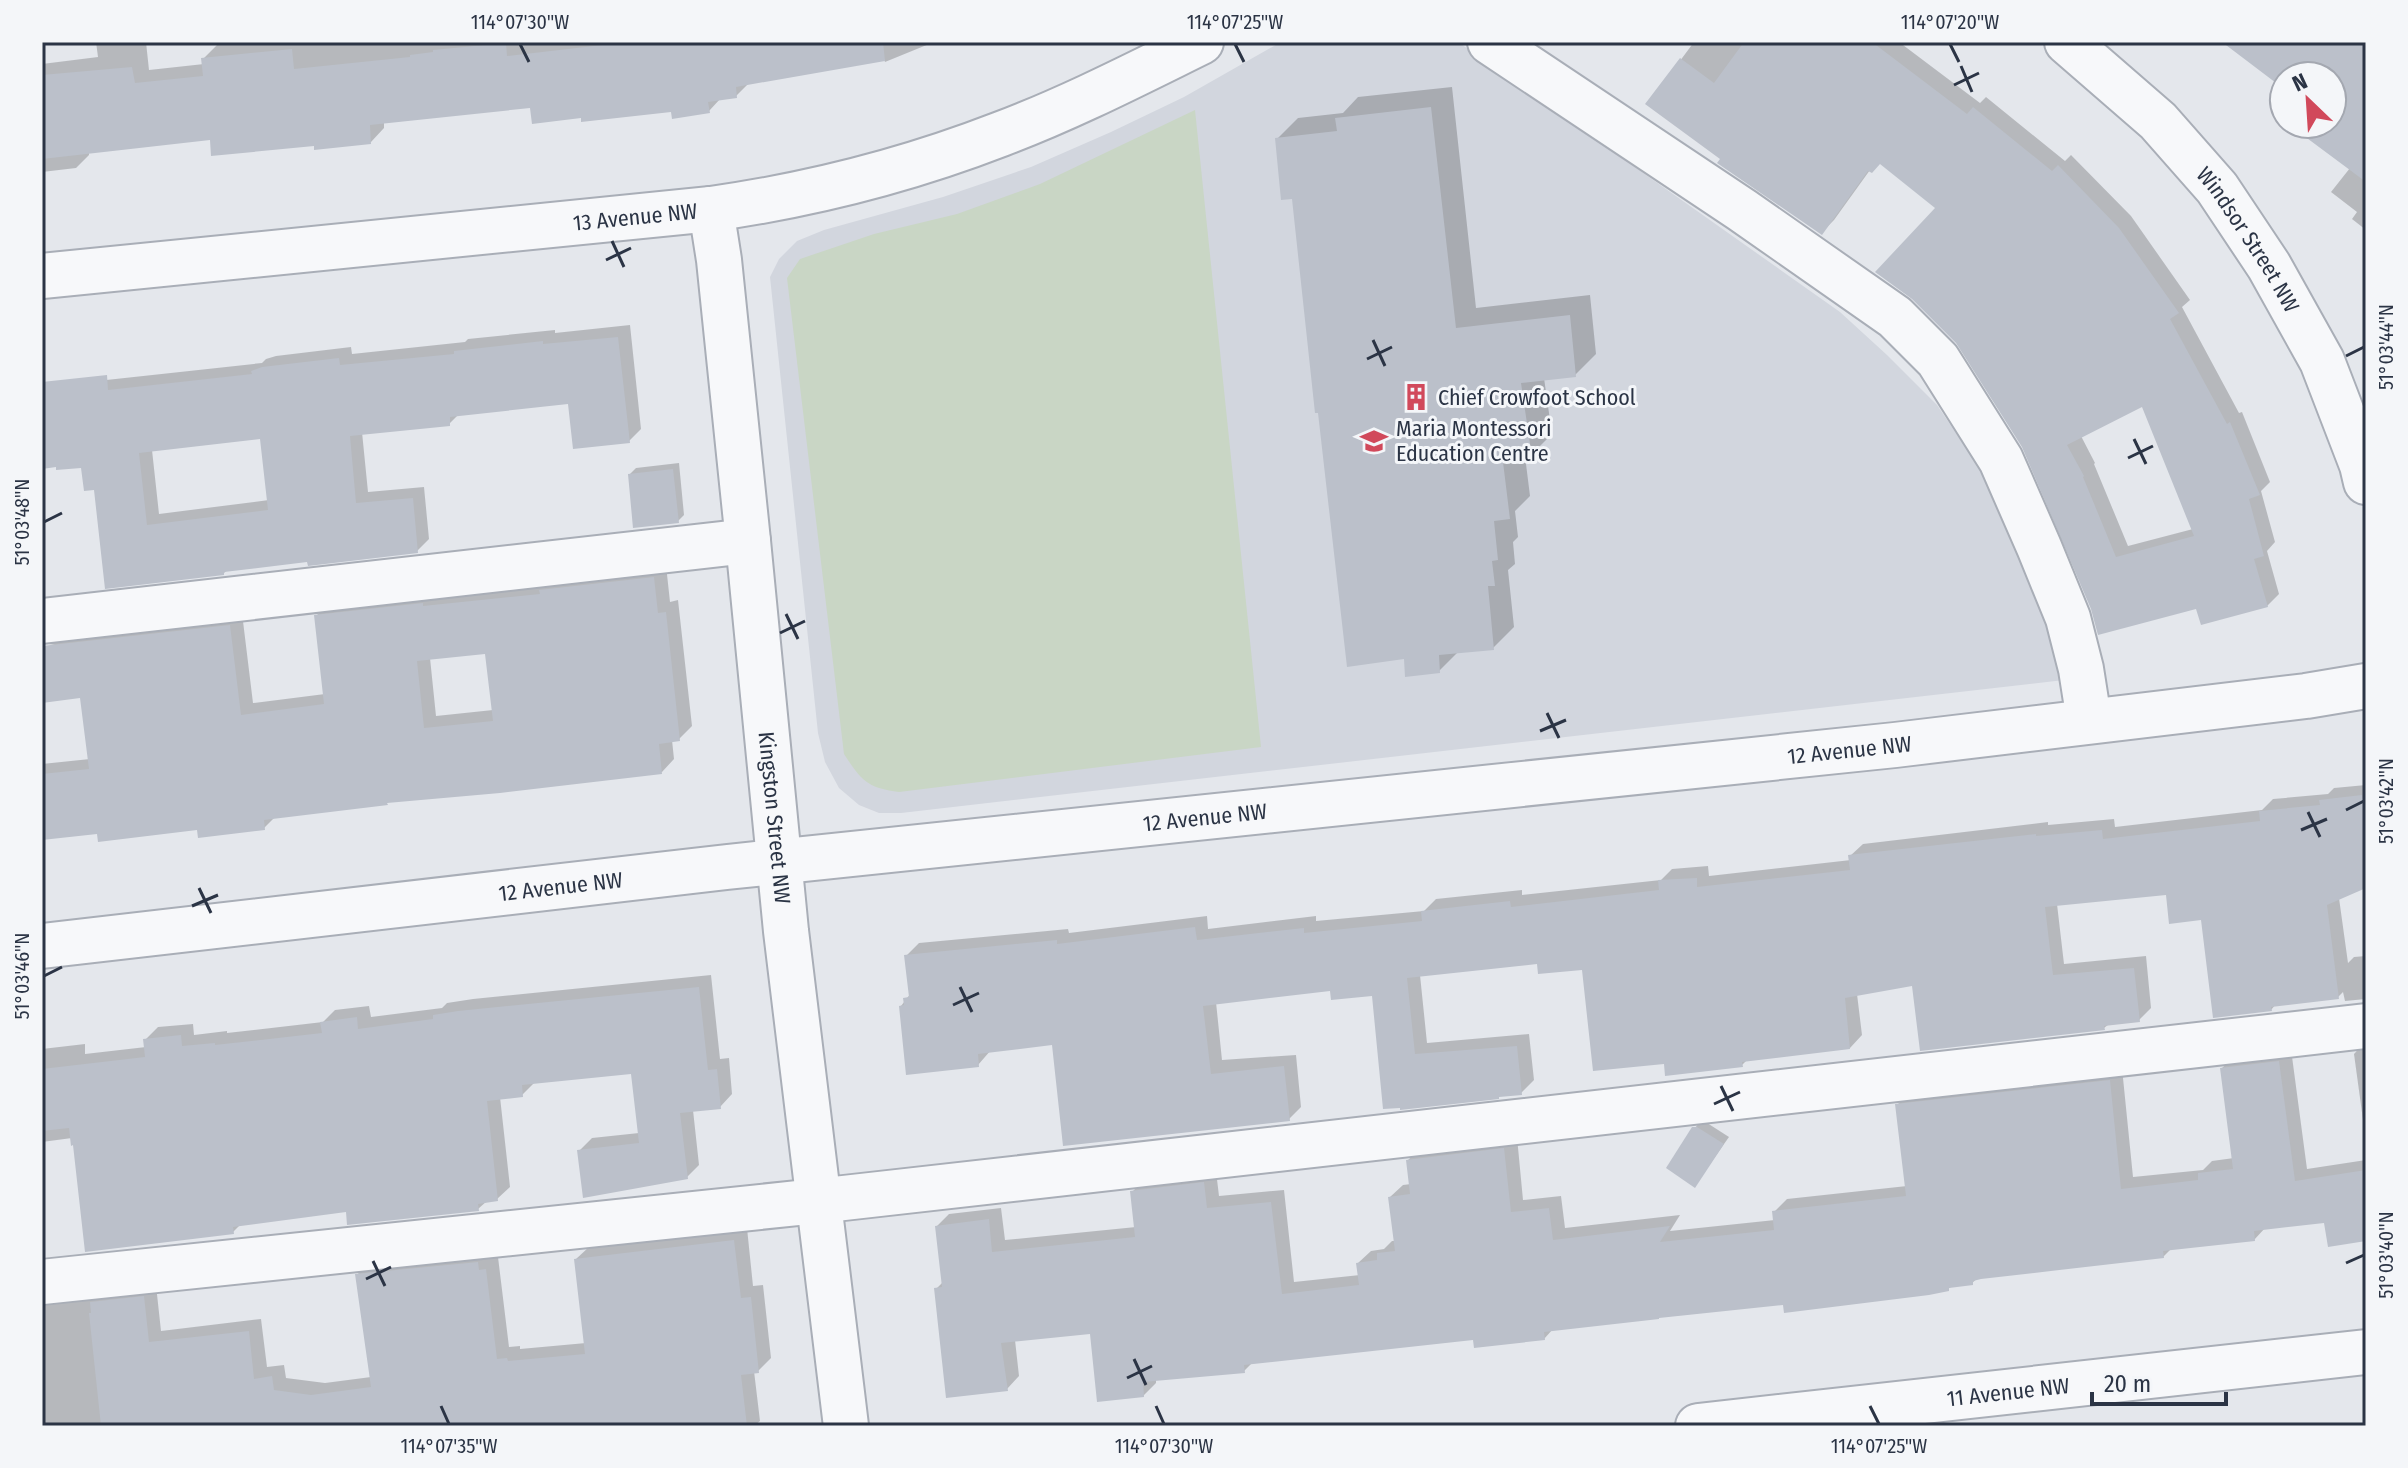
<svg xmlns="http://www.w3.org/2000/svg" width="2408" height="1468" font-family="'Fira Sans Condensed',sans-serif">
<rect width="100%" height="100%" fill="#e4e7ec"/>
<polygon fill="#d2d6de" points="1281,42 1458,42 1840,312 1887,355 1937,405 1985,476 2020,552 2062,666 2064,680 901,813 879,813 859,805 839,788 825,762 818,733 770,277 779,259 797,241 824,230 943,197 1031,167 1111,132 1184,97"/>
<path fill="#c9d6c5" d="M1195,110L1261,747L899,792C867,788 861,780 844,754L787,278L800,259L874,234L957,214L1040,184Z"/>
<g fill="#0003" fill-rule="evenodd">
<polygon points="96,42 146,42 149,70 204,64 203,59 217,45 249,42 934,42 885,62 884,59 750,82 736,96 721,98 709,111 673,110 583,116 532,106 384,122 384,128 371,142 315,144 211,138 89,151 89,155 76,168 42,172 42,64 98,57"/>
<path d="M1694,42H1899L1980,103L1986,97L2065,161L2071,155L2131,216L2190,300L2182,307L2239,413L2242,412L2270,482L2261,491L2275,542L2267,551L2279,594L2267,606L2093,608L1938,208L1881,162L1870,170L1834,220L1822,232L1648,104ZM2143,404L2193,529L2128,546L2094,464L2095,463L2081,436Z"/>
<polygon points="2225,42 2366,42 2366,230 2352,219 2357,212 2331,192 2350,168 2291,124 2332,124 2332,76 2284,76 2284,87"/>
<polygon points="1452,87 1476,308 1590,295 1596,354 1575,375 1544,378 1552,434 1531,455 1525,456 1530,496 1515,511 1518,537 1513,542 1515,564 1508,570 1514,627 1493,648 1459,651 1439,671 1406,657 1294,197 1277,139 1298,118 1343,113 1358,97"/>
<path d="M630,325L641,429L629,441L570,402L459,414L449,424L362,432L368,492L424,487L429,539L417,551L309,560L227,570L224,573L107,586L96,488L82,466L42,467V391L97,381L262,363L266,359L276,356L351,347L352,354L465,342L468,339L555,330V333ZM262,437L269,500L159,514L152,450Z"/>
<polygon points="679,463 684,515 678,521 630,474 636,468"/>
<path d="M666,565L670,602L678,600L692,726L679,739L672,740L674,759L662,772L389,801L387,803L275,817L264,828H199L98,832L42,838V764L90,759L82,696L42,701V647L55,645L42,643V633L242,613L253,703L325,694L316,616L329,603ZM487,652L493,710L436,716L430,658Z"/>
<polygon points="2366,785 2366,886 2339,898 2348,963 2354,957 2366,956 2366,999 2345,1001 2343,992 2338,997 2276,1004 2271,1010 2203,917 2167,893 2057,904 2064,964 2146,956 2151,1008 2139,1020 2109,1024 2104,1028 1914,984 1857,994 1862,1035 1850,1048 1748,1059 1742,1065 1666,1062 1583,967 1539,962 1420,975 1427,1043 1529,1034 1534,1080 1521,1093 1402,1108 1373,994 1332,989 1216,1002 1222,1060 1296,1055 1301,1107 1289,1119 1054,1043 991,1050 978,1065 901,1006 911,993 907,955 919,943 1068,929 1069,933 1207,916 1208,929 1316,916 1316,921 1424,911 1436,899 1522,890 1522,895 1661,880 1672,869 1708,866 1709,876 1851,860 1850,856 1863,844 2048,822 2048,825 2114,819 2115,827 2262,810 2273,799 2328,794 2334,788"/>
<polygon points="711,975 720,1059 729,1058 732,1094 720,1107 693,1110 699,1165 687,1177 580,1150 592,1138 639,1133 633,1072 535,1082 522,1095 500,1097 510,1187 497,1199 487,1201 478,1209 347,1210 241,1224 233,1232 72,1138 42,1142 42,1049 85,1044 85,1054 146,1047 145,1040 158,1027 193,1024 194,1035 227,1031 227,1033 323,1022 335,1010 369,1006 371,1017 442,1008 447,1003 473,999"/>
<polygon points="2366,1041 2366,1142 2354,1054"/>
<polygon points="2291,1049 2307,1169 2366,1160 2366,1239 2326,1220 2266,1227 2254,1240 2171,1249 2163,1257 1979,1277 1972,1283 1952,1286 1948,1289 1785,1302 1553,1329 1544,1339 1475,1338 1253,1362 1244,1371 1156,1379 1156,1383 1143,1396 1092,1332 1015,1340 1019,1376 1007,1389 936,1289 943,1282 937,1226 949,1214 1001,1208 1005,1240 1136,1227 1132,1192 1145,1179 1216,1171 1219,1196 1284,1190 1294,1282 1360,1275 1358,1263 1371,1251 1384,1249 1392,1241 1395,1241 1390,1197 1403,1185 1411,1184 1408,1160 1421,1148 1517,1137 1523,1200 1561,1196 1565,1228 1680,1215 1670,1231 1775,1220 1774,1212 1787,1199 1907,1186 1897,1105 1910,1092 2122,1068 2133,1177 2203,1170 2212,1161 2234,1158 2222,1068 2235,1056"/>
<polygon points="1701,1121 1704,1121 1729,1137 1695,1185 1694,1129"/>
<polygon points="747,1228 753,1286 763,1285 771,1358 758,1371 754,1371 760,1421 754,1426 42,1426 42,1295 156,1285 161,1331 261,1319 267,1367 284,1365 286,1378 325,1383 371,1377 357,1275 369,1262 490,1250 492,1258 498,1257 509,1347 520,1346 520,1349 586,1343 576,1259 589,1247"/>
</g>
<g fill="#bbc0ca" fill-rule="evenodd">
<polygon points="628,42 883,42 885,61 736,87 737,98 708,102 710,113 672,119 671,112 581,122 581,118 532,124 530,108 370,125 371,144 314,150 314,146 211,156 210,140 42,159 42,75 132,67 135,83 203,76 201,58 292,49 294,69 410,57 410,55 433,52 433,50 506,43 507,56"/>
<path d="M1744,42H1872L1967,114L1973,107L2052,171L2058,165L2119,228L2179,313L2170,319L2227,424L2230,422L2260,495L2249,499L2264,556L2254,559L2268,607L2201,625L2196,609L2098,635L2091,609L2022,447L1956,343L1912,299L1875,272L1935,208L1880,164L1872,173L1868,171L1822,235L1717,163L1720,159L1645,104L1680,58L1714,83ZM2142,407L2194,536L2116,557L2083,477L2084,476L2067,445Z"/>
<polygon points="2222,42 2366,42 2366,182 2288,124 2332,124 2332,76 2284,76 2284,89"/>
<polygon points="1431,107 1456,328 1570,315 1576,377 1521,383 1532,457 1503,462 1510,519 1494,521 1498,560 1492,561 1495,586 1488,586 1494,650 1439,655 1440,673 1405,677 1404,659 1347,667 1318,413 1315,413 1292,199 1281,200 1275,138 1337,131 1335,118"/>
<path d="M618,337L630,443L573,449L568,404L450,417V426L350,436L356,503L413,498L418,553L308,566L307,562L224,572V575L105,589L94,490L84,491L81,468L56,470V467L42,469V382L107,375L108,390L252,374L251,371L262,367L339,358L340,365L454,354V351L543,341V344ZM260,439L268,510L147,525L139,453Z"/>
<polygon points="673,469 679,523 633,528 628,474"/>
<path d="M654,577L658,613L666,612L680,741L659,744L662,774L500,793L387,803L388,805L264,820L265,830L198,838L197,830L98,842L97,834L42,840V774L89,769L80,698L42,703V646L230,625L241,715L324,704L314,615L423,603V606L540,594L539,590ZM485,654L493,721L424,728L417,661Z"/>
<polygon points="2362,795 2366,814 2366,888 2327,905 2339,999 2271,1007 2272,1011 2213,1018 2201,920 2169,924 2166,895 2045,907 2053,975 2134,968 2140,1022 2104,1026 2105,1030 1920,1051 1912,986 1845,998 1850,1049 1742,1062 1743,1067 1665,1076 1664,1064 1593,1071 1582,970 1538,974 1537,964 1407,978 1415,1054 1517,1046 1522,1095 1499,1097 1499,1099 1400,1110 1400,1108 1383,1109 1372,996 1331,1000 1330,991 1203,1006 1211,1074 1284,1066 1290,1121 1063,1146 1052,1045 978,1054 979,1067 906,1075 899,1006 904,1005 903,998 909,997 904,955 1057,940 1057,944 1195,927 1197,940 1304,928 1304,933 1422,921 1421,911 1510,901 1511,907 1659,890 1658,880 1697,878 1697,887 1850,870 1848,855 2036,834 2036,836 2102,830 2103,839 2260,821 2259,811 2320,805 2319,800"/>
<polygon points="699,987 708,1070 717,1069 721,1109 680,1113 688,1179 583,1198 577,1150 639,1143 631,1074 522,1085 523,1097 487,1101 498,1201 478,1204 479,1211 347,1225 346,1212 233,1227 234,1234 85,1252 73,1145 71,1146 69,1128 42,1131 42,1069 145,1057 143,1039 181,1035 182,1046 215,1043 215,1045 322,1033 320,1022 357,1017 358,1029 433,1019 433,1015 458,1011"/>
<polygon points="2279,1061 2295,1181 2366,1170 2366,1241 2328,1247 2324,1223 2254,1231 2255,1241 2163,1251 2164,1258 1981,1279 1973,1281 1973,1285 1949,1288 1949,1291 1929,1295 1784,1313 1783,1305 1659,1318 1659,1319 1544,1332 1545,1340 1474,1348 1473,1340 1244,1365 1245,1373 1143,1382 1144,1397 1097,1402 1090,1334 1001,1343 1008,1391 946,1398 934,1288 942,1287 935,1226 989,1219 992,1252 1135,1237 1130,1191 1204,1182 1207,1208 1271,1202 1282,1294 1359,1285 1356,1263 1377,1260 1377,1253 1395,1251 1388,1197 1410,1194 1406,1160 1504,1148 1511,1212 1549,1208 1553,1240 1670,1226 1660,1242 1774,1230 1772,1211 1906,1196 1895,1104 2110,1080 2121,1189 2198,1180 2198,1173 2233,1169 2220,1068"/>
<polygon points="1692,1127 1697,1127 1724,1144 1695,1188 1666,1168"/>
<polygon points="734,1240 741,1298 751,1297 759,1373 741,1375 747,1426 101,1426 89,1313 91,1313 90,1302 144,1296 149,1342 249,1331 254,1379 272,1376 274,1390 311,1395 371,1387 355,1274 478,1262 479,1270 486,1269 497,1359 507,1358 508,1361 585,1354 574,1259"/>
</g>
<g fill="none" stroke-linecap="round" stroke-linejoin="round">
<g stroke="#a9aeb7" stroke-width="48">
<g id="minor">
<polyline points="1490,42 1742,210 1895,317 1938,360 2001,460 2039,547 2068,618 2081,669 2089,720"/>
<path id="s1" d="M2067,42L2158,121L2217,188L2269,266L2322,361L2362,465L2366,482"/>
<path id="s2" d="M711,209L719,260L748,541L786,931L846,1426"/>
<path id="s3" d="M42,276L711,209C810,195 908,170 1001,134C1070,108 1136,74 1201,42"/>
<polyline points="42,621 748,541"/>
<path id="s4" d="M42,946L727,867L1895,745L2306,696L2366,686"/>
<polyline points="42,1282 817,1201 2366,1026"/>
<path id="s5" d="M1698,1426L2366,1352"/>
</g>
</g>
<use href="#minor" stroke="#f7f8fa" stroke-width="44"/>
</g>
<path fill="none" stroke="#2b3445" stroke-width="3" d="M520,44L529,62M1235,44L1244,62M1950,44L1959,62M1961,66L1972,92M1954,85L1979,73M612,241L624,267M606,260L631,248M1373,340L1385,366M2346,356L2364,347M1367,359L1392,347M2134,439L2146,464M2128,458L2153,446M44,522L62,513M786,614L798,639M780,633L805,621M1547,713L1559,738M1540,731L1566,720M2346,810L2364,801M2308,812L2320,837M2301,830L2327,819M199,888L211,913M192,906L218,895M44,976L62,967M960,987L972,1012M953,1005L979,993M1721,1086L1733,1111M1714,1104L1740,1092M373,1261L385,1286M2346,1263L2364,1255M366,1279L391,1267M1134,1359L1146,1385M1127,1378L1152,1366M441,1406L449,1424M1156,1406L1164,1424M1870,1406L1879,1424"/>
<defs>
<g id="building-bare" transform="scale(2.16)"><path d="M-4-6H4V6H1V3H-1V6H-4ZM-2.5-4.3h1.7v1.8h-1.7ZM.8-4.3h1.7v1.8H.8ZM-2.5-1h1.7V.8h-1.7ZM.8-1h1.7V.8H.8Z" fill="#d1495b" stroke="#f4f6f9" stroke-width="2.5" paint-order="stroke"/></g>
<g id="school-bare" transform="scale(2.16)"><path d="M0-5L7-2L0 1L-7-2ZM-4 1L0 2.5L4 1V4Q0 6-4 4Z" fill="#d1495b" stroke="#f4f6f9" stroke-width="2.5" paint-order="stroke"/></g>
</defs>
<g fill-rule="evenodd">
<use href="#building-bare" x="1416" y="397"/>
<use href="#school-bare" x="1374" y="441"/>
</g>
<g text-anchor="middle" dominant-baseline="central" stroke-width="6" stroke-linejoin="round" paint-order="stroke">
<g font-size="22" fill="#2b3445" stroke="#f4f6f9">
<text stroke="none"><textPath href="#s3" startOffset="596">13 Avenue NW</textPath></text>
<text stroke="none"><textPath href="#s1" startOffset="270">Windsor Street NW</textPath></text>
<text stroke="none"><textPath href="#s4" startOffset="1818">12 Avenue NW</textPath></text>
<text stroke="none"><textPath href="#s4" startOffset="1170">12 Avenue NW</textPath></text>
<text stroke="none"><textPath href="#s2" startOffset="612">Kingston Street NW</textPath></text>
<text stroke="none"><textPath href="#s4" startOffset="522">12 Avenue NW</textPath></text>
<text stroke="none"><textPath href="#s5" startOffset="312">11 Avenue NW</textPath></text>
</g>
<g font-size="22" fill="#2b3445" stroke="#f4f6f9" text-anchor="start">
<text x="1438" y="397">Chief Crowfoot School</text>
<text x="1396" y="428">Maria Montessori<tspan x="1396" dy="25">Education Centre</tspan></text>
</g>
</g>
<rect width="2408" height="1468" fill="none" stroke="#f4f6f9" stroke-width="88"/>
<g transform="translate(2308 100) rotate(335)"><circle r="38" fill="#f4f6f9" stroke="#a4a8b1" stroke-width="2"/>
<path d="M0-6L14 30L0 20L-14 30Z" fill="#d1495b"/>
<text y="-12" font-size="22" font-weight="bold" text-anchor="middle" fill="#2b3445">N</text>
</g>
<path d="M2092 1392v12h134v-12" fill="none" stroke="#2b3445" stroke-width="4"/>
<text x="2104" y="1392" font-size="24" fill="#2b3445" stroke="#f4f6f9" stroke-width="6" paint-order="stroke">20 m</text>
<rect x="44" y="44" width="2320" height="1380" fill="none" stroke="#2b3445" stroke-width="3"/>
<g font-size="20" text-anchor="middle" fill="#2b3445">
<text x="520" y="29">114°07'30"W</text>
<text x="1235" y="29">114°07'25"W</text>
<text x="1950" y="29">114°07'20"W</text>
<text transform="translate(2386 347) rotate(-90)" y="7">51°03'44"N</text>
<text transform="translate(22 522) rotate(-90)" y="7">51°03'48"N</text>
<text transform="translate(2386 801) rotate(-90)" y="7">51°03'42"N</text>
<text transform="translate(22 976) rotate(-90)" y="7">51°03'46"N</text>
<text transform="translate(2386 1255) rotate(-90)" y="7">51°03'40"N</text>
<text x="449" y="1453">114°07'35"W</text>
<text x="1164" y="1453">114°07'30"W</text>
<text x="1879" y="1453">114°07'25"W</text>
</g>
</svg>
